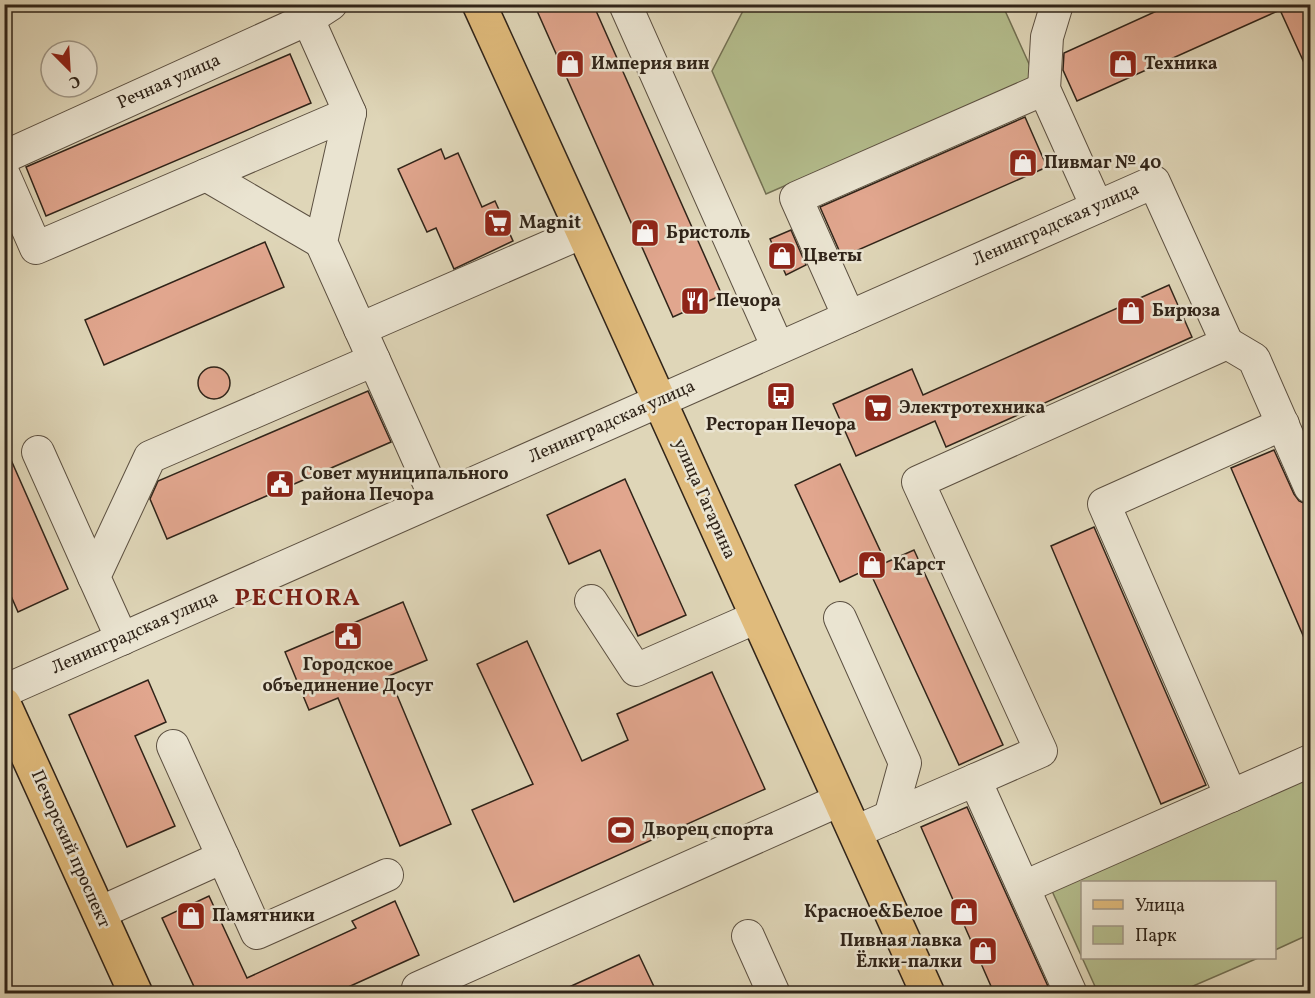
<svg xmlns="http://www.w3.org/2000/svg" width="1315" height="998" font-family="Vollkorn,serif">
<rect width="100%" height="100%" fill="#dfd6b8"/>
<filter id="stains"><feTurbulence type="fractalNoise" baseFrequency=".00333" numOctaves="4"/><feColorMatrix values="0 0 0 0 .2 0 0 0 0 .09 0 0 0 0 .02 0 0 0 .5 -.17"/></filter>
<radialGradient id="worn" r=".72"><stop offset=".6" stop-color="#630" stop-opacity="0"/><stop offset="1" stop-color="#630" stop-opacity=".3"/></radialGradient>
<g fill="#b4bd8d" stroke="#727053" stroke-width="1.5">
<polygon points="1002,4 1035,77 766,194 712,71 746,5"/>
<polygon points="1310,777 1310,934 1275,950 1274,882 1082,882 1082,958 1258,958 1177,993 1098,993 1052,891"/>
</g>
<g fill="#e1a68e" stroke="#302419" stroke-width="1.5">
<polygon points="534,4 593,4 722,295 673,317"/>
<polygon points="1172,4 1311,4 1311,78 1280,10 1077,101 1063,70 1064,53"/>
<polygon points="290,54 311,103 46,216 26,167"/>
<polygon points="1025,117 1047,167 842,257 820,207"/>
<polygon points="441,149 445,159 458,153 482,207 495,201 513,241 454,269 436,228 427,232 398,169"/>
<polygon points="791,230 806,265 786,275 770,239"/>
<polygon points="265,242 284,287 104,365 85,320"/>
<polygon points="1169,285 1192,337 946,447 935,421 856,456 833,404 912,369 923,395"/>
<circle cx="214" cy="383" r="16"/>
<polygon points="368,391 391,442 167,539 150,499 158,481"/>
<polygon points="4,444 68,589 18,612 4,580"/>
<polygon points="1274,450 1294,494 1299,501 1306,504 1311,514 1311,654 1231,468"/>
<polygon points="840,464 885,561 840,582 795,485"/>
<polygon points="625,479 686,615 638,636 600,550 569,564 547,515"/>
<polygon points="1094,527 1206,785 1161,804 1051,546"/>
<polygon points="914,550 1003,745 959,765 869,570"/>
<polygon points="403,602 427,660 389,676 451,824 400,846 338,698 309,710 285,652"/>
<polygon points="527,641 582,761 628,740 617,714 712,672 765,789 514,902 472,810 533,784 477,664"/>
<polygon points="148,680 166,722 135,736 175,826 127,847 69,715"/>
<polygon points="967,807 1051,993 994,993 921,827"/>
<polygon points="209,896 247,978 356,928 352,921 395,901 419,955 335,993 197,993 162,918"/>
<polygon points="639,955 657,993 556,993"/>
</g>
<g fill="none" stroke-linecap="round" stroke-linejoin="round">
<g stroke="#5c5041" stroke-width="34">
<g id="minor">
<polyline points="625,4 778,348"/>
<polyline points="1057,4 1047,37 1044,89 1097,207"/>
<polyline points="308,19 350,113 321,242 374,360"/>
<polyline points="4,157 308,19 331,4"/>
<polyline points="4,175 36,248 350,113"/>
<polyline points="206,175 321,242"/>
<polyline points="849,317 796,198 1044,89"/>
<polyline points="360,329 583,232"/>
<polyline points="1227,343 1254,359 1310,487"/>
<polyline points="38,452 94,577"/>
<polyline points="591,601 636,670 757,617"/>
<polyline points="840,618 905,763 890,817"/>
<polyline points="122,639 94,577 150,457 374,360 436,499"/>
<polyline points="4,691 1154,182 1227,343 918,482 1041,751 975,780"/>
<polyline points="173,746 223,857"/>
<polyline points="1231,796 1104,504 1283,424"/>
<polyline points="855,832 975,780 1071,994"/>
<polyline points="1024,887 1310,761"/>
<polyline points="99,913 223,857 257,933 387,875"/>
<polyline points="748,936 774,994"/>
<polyline points="418,988 840,800"/>
</g>
</g>
<g stroke="#302419" stroke-width="36">
<g id="major">
<polyline points="479,4 583,232 928,994"/>
<polyline points="4,704 136,994"/>
</g>
</g>
<use href="#minor" stroke="#eae4d1" stroke-width="32"/>
<use href="#major" stroke="#e0bb7c" stroke-width="33"/>
</g>
<defs>
<g id="shop-square" transform="scale(1.5)"><rect x="-9" y="-9" width="18" height="18" rx="4" fill="#8f2418" stroke="#eae4d1"/><path d="M-5-2.5h2.3a2.7 3.5 0 0 1 5.4 0H5L5.5 6h-11ZM-1.5-2.5h3a1.5 2.3 0 0 0-3 0Z" fill="#fff"/></g>
<g id="supermarket-square" transform="scale(1.5)"><rect x="-9" y="-9" width="18" height="18" rx="4" fill="#8f2418" stroke="#eae4d1"/><path d="M-6-5.5h2.5l.6 2H6L4.5 2H-2.5L-4.4-4H-6ZM-1.5 3.2a1.3 1.3 0 1 0 .1 0ZM3 3.2a1.3 1.3 0 1 0 .1 0Z" fill="#fff"/></g>
<g id="restaurant-square" transform="scale(1.5)"><rect x="-9" y="-9" width="18" height="18" rx="4" fill="#8f2418" stroke="#eae4d1"/><path d="M-5-6h1v4h1v-4h1v4h1v-4h1v5L-1.5 .5V6h-2V.5L-5-1ZM5-6V6H3V1.5H1.5Q1.5-4 5-6Z" fill="#fff"/></g>
<g id="bus-square" transform="scale(1.5)"><rect x="-9" y="-9" width="18" height="18" rx="4" fill="#8f2418" stroke="#eae4d1"/><path d="M-5-6H5V4H4V6H2V4H-2V6H-4V4H-5ZM-3.5-4V0h7V-4ZM-3.5 1.2v1.5H-2V1.2ZM2 1.2v1.5H3.5V1.2Z" fill="#fff"/></g>
<g id="civic-square" transform="scale(1.5)"><rect x="-9" y="-9" width="18" height="18" rx="4" fill="#8f2418" stroke="#eae4d1"/><path d="M-.6-6.5H3V-4.5H.6V-3L4-1V1h2V6H-6V1h2V-1L-.6-3ZM-1.2 2.5V6h2.4V2.5Z" fill="#fff"/></g>
<g id="stadium-square" transform="scale(1.5)"><rect x="-9" y="-9" width="18" height="18" rx="4" fill="#8f2418" stroke="#eae4d1"/><path d="M0-5a6.5 5 0 1 0 0 10a6.5 5 0 1 0 0-10ZM-3.5-1.8h7v3.6h-7Z" fill="#fff"/></g>
</defs>
<g fill-rule="evenodd">
<use href="#shop-square" x="570" y="64"/>
<use href="#shop-square" x="1123" y="64"/>
<use href="#shop-square" x="1023" y="163"/>
<use href="#supermarket-square" x="498" y="223"/>
<use href="#shop-square" x="645" y="233"/>
<use href="#shop-square" x="782" y="256"/>
<use href="#restaurant-square" x="695" y="301"/>
<use href="#shop-square" x="1131" y="311"/>
<use href="#bus-square" x="781" y="396"/>
<use href="#supermarket-square" x="878" y="408"/>
<use href="#civic-square" x="280" y="484"/>
<use href="#shop-square" x="872" y="565"/>
<use href="#civic-square" x="348" y="636"/>
<use href="#stadium-square" x="621" y="830"/>
<use href="#shop-square" x="964" y="912"/>
<use href="#shop-square" x="191" y="916"/>
<use href="#shop-square" x="983" y="951"/>
</g>
<g text-anchor="middle" dominant-baseline="central" stroke-width="5" stroke-linejoin="round" paint-order="stroke">
<g font-size="18" font-weight="bold" fill="#302419" stroke="#eae4d1" text-anchor="start">
<text x="591" y="64">Империя вин</text>
<text x="1144" y="64">Техника</text>
<text x="1044" y="163">Пивмаг № 40</text>
<text x="519" y="223">Magnit</text>
<text x="666" y="233">Бристоль</text>
<text x="803" y="256">Цветы</text>
<text x="716" y="301">Печора</text>
<text x="1152" y="311">Бирюза</text>
<text x="899" y="408">Электротехника</text>
<text x="781" y="425" text-anchor="middle">Ресторан Печора</text>
<text x="301" y="474">Совет муниципального<tspan x="301" dy="21">района Печора</tspan></text>
<text x="893" y="565">Карст</text>
<text x="348" y="665" text-anchor="middle">Городское<tspan x="348" dy="21">объединение Досуг</tspan></text>
<text x="642" y="830">Дворец спорта</text>
<text x="943" y="912" text-anchor="end">Красное&amp;Белое</text>
<text x="212" y="916">Памятники</text>
<text x="962" y="941" text-anchor="end">Пивная лавка<tspan x="962" dy="21">Ёлки-палки</tspan></text>
</g>
<g font-size="18" fill="#302419" stroke="#eae4d1">
<text transform="translate(169 82) rotate(-24)">Речная улица</text>
<text transform="translate(1056 225) rotate(-24)">Ленинградская улица</text>
<text transform="translate(612 422) rotate(-24)">Ленинградская улица</text>
<text transform="translate(704 499) rotate(66)">улица Гагарина</text>
<text transform="translate(135 633) rotate(-24)">Ленинградская улица</text>
<text transform="translate(70 849) rotate(66)">Печорский проспект</text>
</g>
<g font-size="24" font-weight="bold" letter-spacing="1.5" fill="#7a1f14" stroke="#eae4d1">
<text x="298" y="599">PECHORA</text>
</g>
</g>
<rect width="1315" height="998" fill="none" stroke="#dfd6b8" stroke-width="24"/>
<rect x="6" y="6" width="1303" height="986" fill="none" stroke="#302419" stroke-width="3"/>
<rect x="12" y="12" width="1291" height="974" fill="none" stroke="#302419" stroke-width="1.5"/>
<rect x="1081" y="881" width="195" height="78" fill="#eae4d1" stroke="#a09787" stroke-width="1.5"/>
<rect x="1093" y="900" width="30" height="9" fill="#e0bb7c" stroke="#a09787" stroke-width="1.5"/>
<text x="1135" y="911" font-size="18" fill="#302419">Улица</text>
<rect x="1093" y="926" width="30" height="18" fill="#b4bd8d" stroke="#a09787" stroke-width="1.5"/>
<text x="1135" y="941" font-size="18" fill="#302419">Парк</text>
<g transform="translate(69 69) rotate(156)"><circle r="28" fill="#eae4d1" stroke="#a09787" stroke-width="1.5"/>
<path d="M0-4.5L10 22L0 15L-10 22Z" fill="#8f2418"/>
<text y="-9" font-size="16" font-weight="bold" text-anchor="middle" fill="#302419">С</text>
</g>
<rect width="100%" height="100%" filter="url(#stains)"/>
<rect width="100%" height="100%" fill="url(#worn)"/>
</svg>
